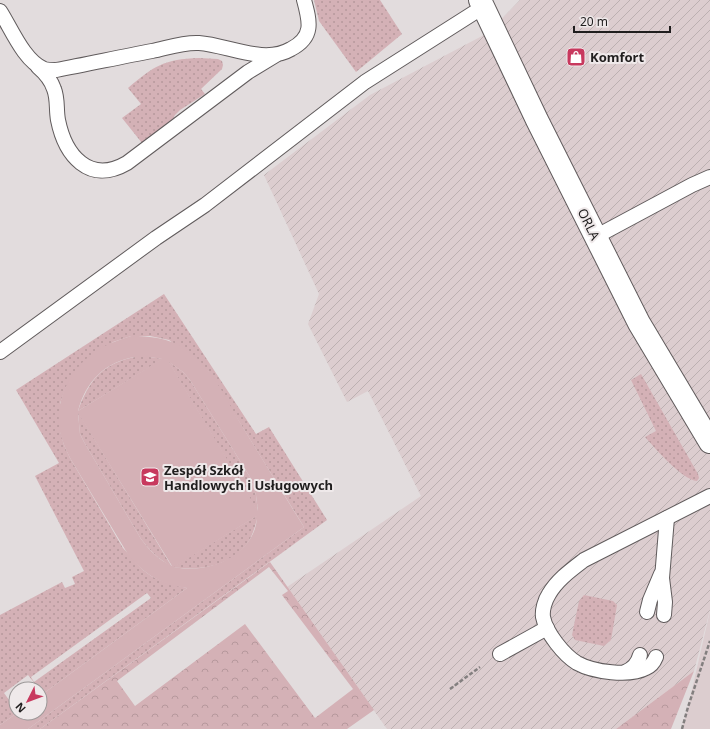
<svg xmlns="http://www.w3.org/2000/svg" width="710" height="729" font-family="'Noto Sans',sans-serif">
<defs>
<pattern id="industrial-furrows" width="10" height="10" patternUnits="userSpaceOnUse"><rect width="10" height="10" fill="#dccdcf"/><path d="M-1 1l2-2M0 10L10 0M9 11l2-2" fill="none" stroke="#bcb0b1"/></pattern>
<pattern id="grass-dots" width="8" height="8" patternUnits="userSpaceOnUse"><rect width="8" height="8" fill="#d4b1b6"/><path d="M2 2h.1M6 6h.1" fill="none" stroke="#b6989c" stroke-width="1.8" stroke-linecap="round"/></pattern>
<pattern id="park-crowns" width="20" height="18" patternUnits="userSpaceOnUse"><rect width="20" height="18" fill="#d4b1b6"/><path d="M2 6a3 3 0 1 1 6 0M12 15a3 3 0 1 1 6 0" fill="none" stroke="#b6989c"/></pattern>
</defs>
<rect width="100%" height="100%" fill="#e2dcdd"/>
<polygon fill="#dccdcf" points="710,611 710,729 682,729 688,707"/>
<polygon fill="url(#industrial-furrows)" points="520,0 710,0 710,610 694,671 616,729 387,729 287,587 421,496 368,391 347,402 308,324 319,294 264,175 370,95 482,36 493,28"/>
<g fill="url(#grass-dots)" fill-rule="evenodd">
<polygon points="314,0 380,0 402,34 356,72 319,21"/>
<path d="M199,58L218,59L222,61L223,65L222,69L201,89L205,94L180,110L175,115L172,121L163,129L142,143L122,118L141,104L128,88C154,66 164,59 199,58Z"/>
<path d="M164,294L256,434L269,427L327,520L40,729H28L304,527L208,371L169,340L150,336H131L113,342L66,387L60,403V431L64,445L70,458L123,548L143,570L151,576L169,584L187,588L40,696V689H31L36,685L28,675L4,693L12,704L16,701L17,713L0,725V615L62,582L65,588L75,584L72,577L84,571L35,476L59,463L16,390ZM147,593L151,598L34,682L31,677Z"/>
<path d="M135,357H150L163,359L78,411C88,381 103,363 135,357Z"/>
<polygon points="168,361 183,372 190,380 250,477 256,495 258,512"/>
<path d="M641,374L698,474L699,478L697,481C682,480 655,448 645,437L656,431L631,380Z"/>
<path d="M78,412L172,567C160,560 150,551 141,539L84,442L80,434Z"/>
<path d="M258,515C256,523 254,531 250,539C235,565 200,572 173,567Z"/>
<polygon points="584,595 613,601 617,605 611,640 604,646 575,640 572,635 579,601"/>
</g>
<g fill="url(#park-crowns)" fill-rule="evenodd">
<path d="M270,562L374,710L347,729H40ZM269,567L288,591L282,595L353,689L315,718L245,624L135,706L117,681Z"/>
<polygon points="694,671 671,729 616,729"/>
</g>
<path fill="#d4b1b6" fill-rule="evenodd" d="M131,336C150,336 168,338 184,348C211,365 226,399 242,426C263,460 283,494 304,527L28,729H0V725L17,713H40V696L187,588L169,585L151,576L143,570L129,556L70,458C66,450 62,441 60,432C54,401 70,369 95,352C106,344 119,340 131,336ZM135,357H150L162,359L78,411C86,381 105,362 135,357ZM169,362L183,372L190,380L250,477L256,495L258,511ZM78,413L172,566C159,560 150,551 141,539L84,442L80,434ZM257,516C256,555 208,575 174,567Z"/>
<g fill="none" stroke-linecap="round" stroke-linejoin="round">
<g stroke="#605b5c" stroke-width="16">
<g id="service">
<path d="M0,11C11,28 24,61 44,69C47,70 52,70 56,70C88,64 120,57 152,51C167,48 183,42 199,43C228,45 264,65 291,49C314,37 310,22 304,0"/>
<path d="M38,67C45,73 51,80 54,89C58,99 56,109 58,120C65,155 89,185 127,163L248,72L276,55"/>
<polyline points="595,237 692,185 710,177"/>
<polyline points="0,352 156,238 205,205 365,82 483,7"/>
<polyline points="647,612 650,600 661,574"/>
<polyline points="664,615 665,602 662,578 667,518"/>
<polyline points="500,654 547,628"/>
<path d="M656,657C654,662 651,666 646,668C630,677 593,672 577,663C564,655 546,633 543,617C542,610 545,600 549,594C557,580 571,570 584,560L710,496"/>
<path d="M625,672C633,669 638,663 640,655"/>
</g>
</g>
<g stroke="#605b5c" stroke-width="24">
<polyline id="minor" points="480,0 537,120 639,323 710,442"/>
</g>
<g stroke="#837f7f" stroke-width="2.5" stroke-dasharray="4 2" stroke-linecap="butt">
<polyline points="450,689 480,667"/>
<polyline points="682,729 688,707 710,641"/>
</g>
<use href="#service" stroke="#fff" stroke-width="14"/>
<use href="#minor" stroke="#fff" stroke-width="22"/>
</g>
<defs>
<g id="shop-square" transform="scale(1)"><rect x="-9" y="-9" width="18" height="18" rx="4" fill="#c8395e" stroke="#efe9ea"/><path d="M-5-2.5h2.3a2.7 3.5 0 0 1 5.4 0H5L5.5 6h-11ZM-1.5-2.5h3a1.5 2.3 0 0 0-3 0Z" fill="#fff"/></g>
<g id="school-square" transform="scale(1)"><rect x="-9" y="-9" width="18" height="18" rx="4" fill="#c8395e" stroke="#efe9ea"/><path d="M0-5L7-2L0 1L-7-2ZM-4 1L0 2.5L4 1V4Q0 6-4 4Z" fill="#fff"/></g>
</defs>
<g fill-rule="evenodd">
<use href="#shop-square" x="576" y="57"/>
<use href="#school-square" x="150" y="477"/>
</g>
<g text-anchor="middle" dominant-baseline="central" stroke-width="4" stroke-linejoin="round" paint-order="stroke">
<g font-size="13" font-weight="bold" fill="#201e1e" stroke="#efe9ea" text-anchor="start">
<text x="590" y="57">Komfort</text>
<text x="164" y="470">Zespół Szkół<tspan x="164" dy="15">Handlowych i Usługowych</tspan></text>
</g>
<g font-size="13" fill="#201e1e" stroke="#efe9ea">
<text transform="translate(589 224) rotate(64)">ORLA</text>
</g>
</g>
<g transform="translate(28 701) rotate(228)"><circle r="19" fill="#efe9ea" stroke="#9c9898"/>
<path d="M0-3L7 15L0 10L-7 15Z" fill="#c8395e"/>
<text y="-6" font-size="11" font-weight="bold" text-anchor="middle" fill="#201e1e">N</text>
</g>
<path d="M574 26v6h96v-6" fill="none" stroke="#201e1e" stroke-width="2"/>
<text x="580" y="26" font-size="12" fill="#201e1e" stroke="#efe9ea" stroke-width="3" paint-order="stroke">20 m</text>
</svg>
